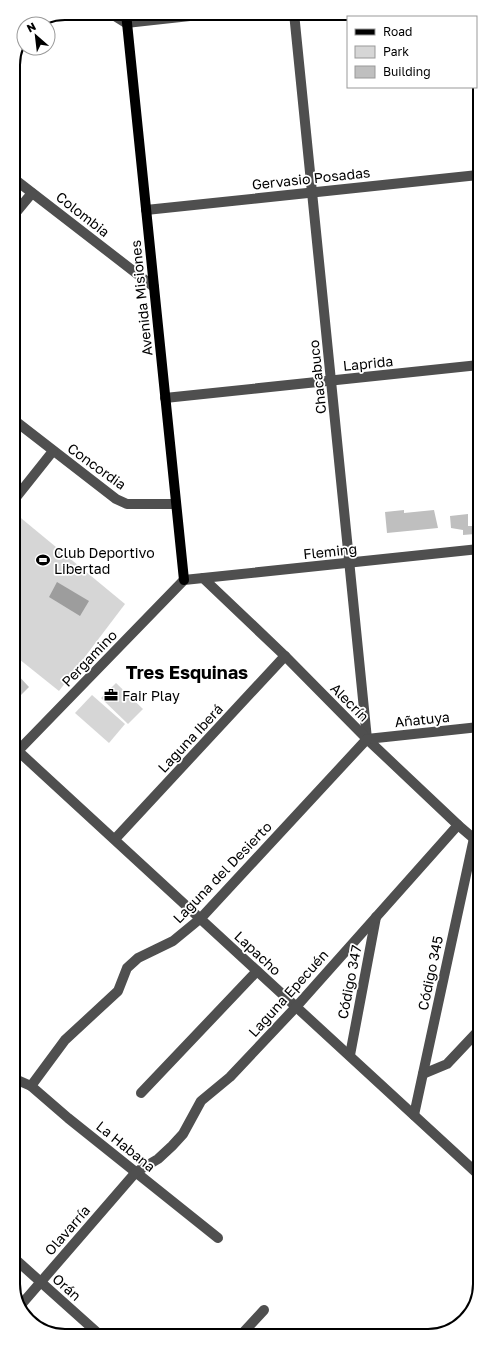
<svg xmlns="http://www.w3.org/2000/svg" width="493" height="1349" font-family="'Golos Text',sans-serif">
<rect width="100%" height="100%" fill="#fff"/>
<g fill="#d6d6d6">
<polygon points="16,514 125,604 59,691 14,655 14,516"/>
<polygon points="116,683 143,709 128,724 101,698"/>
<polygon points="92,695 125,724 109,743 75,713"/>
</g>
<polygon fill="#9d9d9d" points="57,582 89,601 80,616 49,597"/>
<g fill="#bfbfbf">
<polygon points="404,510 404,513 434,510 438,528 387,533 385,512"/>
<polygon points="468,514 468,526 474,526 475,534 463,535 463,530 451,528 450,516"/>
<polygon points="14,671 29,687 18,698 14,694"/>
</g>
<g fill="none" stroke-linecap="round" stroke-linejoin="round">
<g stroke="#4f4f4f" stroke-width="10">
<polyline points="110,13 126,23 217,13"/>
<polyline points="294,13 367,739"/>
<polyline points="13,178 154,287"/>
<polyline points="146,210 478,175"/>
<polyline points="13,216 32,193"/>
<polyline points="165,398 479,365"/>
<polyline points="14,420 116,499 127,504 176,504"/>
<polyline points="14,500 53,451"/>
<polyline points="203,578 285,656 367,739 458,825 479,843"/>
<polyline points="367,739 479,727"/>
<polyline points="18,751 480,1176"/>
<polyline points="14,755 184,580 479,549"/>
<polyline points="115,839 285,656"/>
<polyline points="350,1055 376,917"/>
<polyline points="423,1074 447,1064 480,1029"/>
<polyline points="15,1079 31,1086 68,1118 218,1238"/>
<polyline points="31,1086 65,1040 118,991 127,968 138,958 173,941 201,918 367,739"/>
<polyline points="141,1093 257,971"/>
<polyline points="414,1115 474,838"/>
<polyline points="15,1259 101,1336"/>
<polyline points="20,1306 136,1172 158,1159 172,1146 183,1134 201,1101 230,1077 296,1007 458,825"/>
<polyline points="241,1335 264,1310"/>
</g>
<polyline stroke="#000" stroke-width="10" points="126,13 184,580"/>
</g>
<defs>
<g id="stadium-bare" transform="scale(1.08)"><path d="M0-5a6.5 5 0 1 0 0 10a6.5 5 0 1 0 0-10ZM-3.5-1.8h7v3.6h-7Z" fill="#000" stroke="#fff" stroke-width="2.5" paint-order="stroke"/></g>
<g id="office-bare" transform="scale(1.08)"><path d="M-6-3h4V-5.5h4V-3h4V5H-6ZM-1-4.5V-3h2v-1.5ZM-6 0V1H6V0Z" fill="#000" stroke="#fff" stroke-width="2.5" paint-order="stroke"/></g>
</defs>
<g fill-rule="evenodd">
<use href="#stadium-bare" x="43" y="560"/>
<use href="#office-bare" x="111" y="695"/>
</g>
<g text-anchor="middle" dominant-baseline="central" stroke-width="3.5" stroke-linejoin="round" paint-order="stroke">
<g font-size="14" fill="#000" stroke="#fff">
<text transform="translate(311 178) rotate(-6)">Gervasio Posadas</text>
<text transform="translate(83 214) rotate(38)">Colombia</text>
<text transform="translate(141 298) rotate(-96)">Avenida Misiones</text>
<text transform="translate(368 363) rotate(-6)">Laprida</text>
<text transform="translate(317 377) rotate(-96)">Chacabuco</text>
<text transform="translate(97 466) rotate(36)">Concordia</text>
<text transform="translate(330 551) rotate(-6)">Fleming</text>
<text transform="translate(89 658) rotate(-46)">Pergamino</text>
<text transform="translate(350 702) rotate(45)">Alecrín</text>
<text transform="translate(422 719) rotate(-6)">Añatuya</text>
<text transform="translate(190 738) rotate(-47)">Laguna Iberá</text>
<text transform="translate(222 872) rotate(-46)">Laguna del Desierto</text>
<text transform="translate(258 953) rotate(43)">Lapacho</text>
<text transform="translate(430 973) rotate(-78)">Código 345</text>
<text transform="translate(349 982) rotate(-79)">Código 347</text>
<text transform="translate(288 993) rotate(-48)">Laguna Epecuén</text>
<text transform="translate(126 1146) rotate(39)">La Habana</text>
<text transform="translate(67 1230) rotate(-49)">Olavarría</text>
<text transform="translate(67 1287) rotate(42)">Orán</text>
</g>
<g font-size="14" fill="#000" stroke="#fff" text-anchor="start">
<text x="54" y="552">Club Deportivo<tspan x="54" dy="16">Libertad</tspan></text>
<text x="122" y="695">Fair Play</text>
</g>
<g font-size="18" font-weight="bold" fill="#000" stroke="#fff">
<text x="187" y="672">Tres Esquinas</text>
</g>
</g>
<path d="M0 0H493V1349H0ZM65 20H428A45 45 0 0 1 473 65V1284A45 45 0 0 1 428 1329H65A45 45 0 0 1 20 1284V65A45 45 0 0 1 65 20Z" fill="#fff" fill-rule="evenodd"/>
<path fill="none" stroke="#000" stroke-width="2" d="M65 20H428A45 45 0 0 1 473 65V1284A45 45 0 0 1 428 1329H65A45 45 0 0 1 20 1284V65A45 45 0 0 1 65 20Z"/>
<rect x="347" y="16" width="130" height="72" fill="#ffffff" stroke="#999999"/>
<rect x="355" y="29" width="20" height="6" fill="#000000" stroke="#999999"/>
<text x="383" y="36" font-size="12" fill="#000000">Road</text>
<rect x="355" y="46" width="20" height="12" fill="#d6d6d6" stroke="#999999"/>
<text x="383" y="56" font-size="12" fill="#000000">Park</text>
<rect x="355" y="66" width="20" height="12" fill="#bfbfbf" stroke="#999999"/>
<text x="383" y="76" font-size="12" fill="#000000">Building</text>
<g transform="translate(36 36) rotate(332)"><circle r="19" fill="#ffffff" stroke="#999999"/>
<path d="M0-3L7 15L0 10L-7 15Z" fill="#000000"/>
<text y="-6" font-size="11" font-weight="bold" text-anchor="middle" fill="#000000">N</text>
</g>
</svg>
